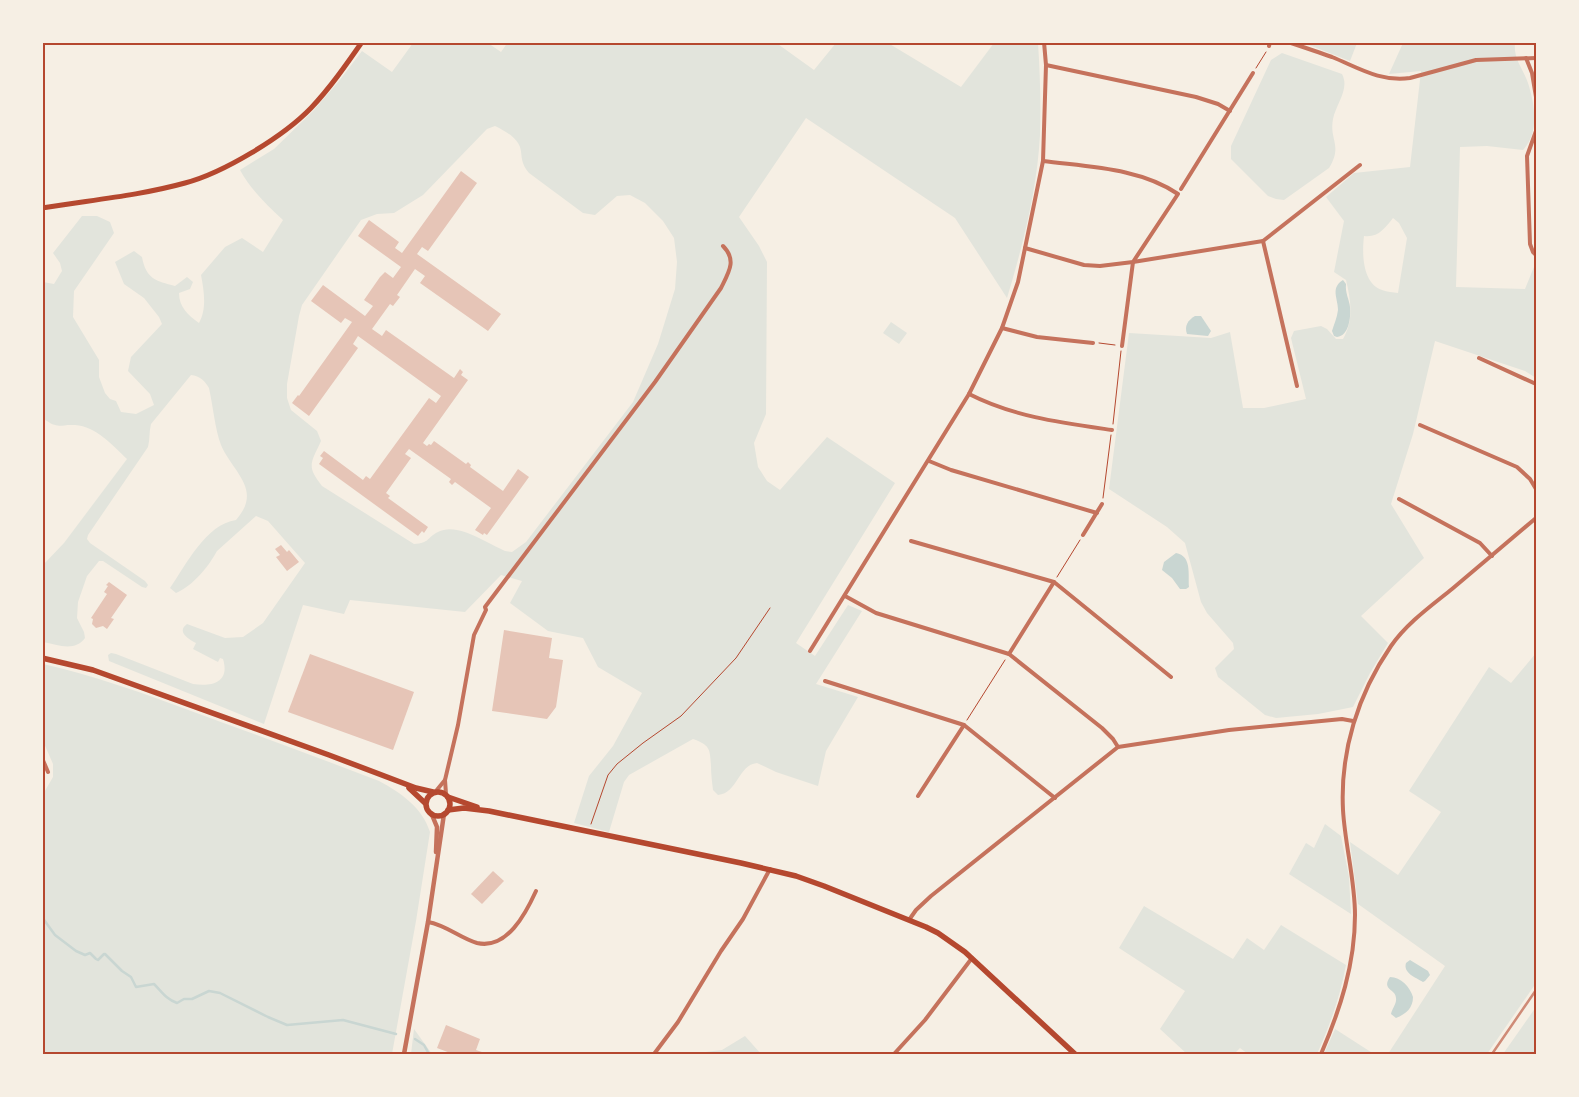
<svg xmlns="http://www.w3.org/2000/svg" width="1579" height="1097" font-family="'PT Serif',serif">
<rect width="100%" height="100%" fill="#f6efe4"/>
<g fill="#e2e4dc" fill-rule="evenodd">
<path d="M508,42H775L814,70L836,43H888L961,87L994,43H1038C1040,73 1041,104 1040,135C1037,190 1023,245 1007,298L955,218L806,118L739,217L759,246L767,262L766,414L754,443L758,467L767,481L780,490L827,437L895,483L796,643L815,656L848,605L862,611L816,684L858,697L826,751L818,786L776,772L757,763C738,765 738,793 718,795L713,790C712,782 711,774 711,766C710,749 710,745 693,739L629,775L624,782L609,832L574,823L589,776L613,746L642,693L598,667L583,638L548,631L510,603L522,581L501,575L465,612L350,600L344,614L303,605L264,724L109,661L108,655L111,653L116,654L193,684C213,687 230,682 223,659L220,658L218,662L193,649L196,643C189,639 176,632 187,624L225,638L243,637L263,623L305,563L268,521L256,516L217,551C209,566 193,586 176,593L170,588C186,565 206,524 236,520C263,489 233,473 221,445C215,429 213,406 209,388C205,381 200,376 191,375L151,424C149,432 150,439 148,447L88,535L87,539L90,543L145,581L148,585L146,588L142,587L103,561H99L87,576L78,602L77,618L84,632L85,638C75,652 58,645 43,642L42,597C46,587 43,576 43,565L64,543L127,459C113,446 96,426 75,425C59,424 58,430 43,418V282L54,284L62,271L60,263L53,253L82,216H97L110,222L114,233L74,291L73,317L99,360V377L105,393L110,399L116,401L121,412L136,414L154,405L150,394L128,371L131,357L162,324L159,317L144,298L124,284L115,262L134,251L142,257C146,279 156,281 175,286L187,277L193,282L190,289L179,293C179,307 188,315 199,323C207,309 204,291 201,275L225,247L242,238L263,252L283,220C266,204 251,190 240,170L274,149L313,111L339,81L362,51L392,72L413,43H488L501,52ZM495,126C503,130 513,135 518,143C524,152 518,160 529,173L583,213L595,215L617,196L630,195L645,203L663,221L674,238L677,262L675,289L658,344L633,402L526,542L512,552L505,551C486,543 458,522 438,532C426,538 430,543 414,544L322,486C306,466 311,463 321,441L317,431L291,410L287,398V384L299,316L302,305L361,220L377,214L394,213L423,195L487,129Z"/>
<polygon points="1304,43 1357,42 1357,43 1350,61"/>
<path d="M1403,43H1515C1513,60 1525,71 1529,86C1535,107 1539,133 1523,150L1487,146L1460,147L1456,287L1525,289L1536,262V378L1525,371L1435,341L1413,434L1391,504L1424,558L1361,616L1388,643L1370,673L1353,707L1318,714L1276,718L1265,715L1218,677L1215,668L1234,649L1233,643L1207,613L1201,602L1185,543L1167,527L1109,489L1129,333L1211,338L1230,332L1243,408H1264L1306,399L1291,338L1294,331L1321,326L1327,329L1336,339H1343C1354,320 1351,301 1346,280L1334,272L1344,221L1326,197L1354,173L1410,167L1421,71L1389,74ZM1393,218L1399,223L1407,238L1398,293C1393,292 1387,292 1382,290C1362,283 1362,253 1364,236C1378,238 1385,228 1393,218Z"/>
<path d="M1282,53L1342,74C1350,89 1336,104 1333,119C1329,140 1343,145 1329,168L1284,200L1276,199L1268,196L1231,159V146L1271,60Z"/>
<polygon points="891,322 907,333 899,344 883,333"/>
<polygon points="1536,653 1536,983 1487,1054 1388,1054 1445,966 1358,904 1350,842 1398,875 1441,812 1409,791 1489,667 1511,683"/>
<path d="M43,664C93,675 142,693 191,711C254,734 317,757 379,781C401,793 422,807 430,832L416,921L392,1054H43L42,796L53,777V764L43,741Z"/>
<polygon points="1325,824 1341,836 1349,877 1351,914 1289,874 1306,843 1314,848"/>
<path d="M1144,906L1233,959L1247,938L1264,950L1281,925L1346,965C1340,997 1330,1025 1317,1054H1248L1240,1048L1234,1054H1187L1160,1029L1185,991L1119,948Z"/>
<polygon points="1536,1007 1536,1054 1503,1054"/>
<polygon points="414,1029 432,1054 411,1054"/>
<polygon points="1335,1029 1374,1054 1324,1054"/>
<polygon points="745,1036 761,1054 689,1054 722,1050"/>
</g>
<g fill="#c9d6d2">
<path d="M1343,280L1346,284C1345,293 1349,299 1350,307C1351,317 1349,336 1337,337L1334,336L1332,331C1334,324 1337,318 1338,310C1338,298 1330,288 1343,280Z"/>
<path d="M1195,316H1201L1211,331L1208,336L1187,334C1184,326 1188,320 1195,316Z"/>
<path d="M1176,553C1192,556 1188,574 1189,587L1186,589H1180L1172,578L1162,570L1164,562Z"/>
<path d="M1410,960L1428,971L1430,975L1425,981L1423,982C1415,977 1403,973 1406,963Z"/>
<path d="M1390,977C1401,977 1410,987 1413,997C1413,1008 1406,1014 1396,1018L1391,1014C1392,1009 1397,1003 1396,998C1396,989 1381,990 1390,977Z"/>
</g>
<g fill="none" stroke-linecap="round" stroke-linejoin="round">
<g stroke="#c9d6d2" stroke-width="2.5">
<path d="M42,917L55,935L76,951L85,955L90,953L96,959L98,960L104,954H105L122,971L131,977L136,987L154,984C162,992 166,999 177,1003L184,999H192L209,991L220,993L268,1017L287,1025L343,1020L396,1034"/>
<polyline points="415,1039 424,1045 429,1054"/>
</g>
</g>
<g fill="#e6c5b7">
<polygon points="461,171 477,183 428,251 422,247 417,254 501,314 488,331 420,283 425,276 415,269 397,295 400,297 393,306 390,304 372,329 382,336 386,330 454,378 460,369 463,372 461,375 468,380 423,443 427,446 429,444 431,445 434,441 466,464 468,462 471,465 470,467 503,491 518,469 529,477 487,535 484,533 483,535 475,530 491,508 455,482 452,485 449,482 451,479 409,449 405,454 411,458 386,493 390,496 388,498 428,527 424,533 422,531 418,536 319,464 323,458 320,456 324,451 363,480 366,476 370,479 429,398 436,403 441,396 358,336 353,344 358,348 309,416 292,403 298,395 299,396 352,322 345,318 341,323 311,301 323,285 365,316 373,306 364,300 380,277 385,272 393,278 401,267 358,236 369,220 399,242 395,248 402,253"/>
<polygon points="281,545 287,552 289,550 299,562 287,571 276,557 280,555 275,549"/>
<polygon points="109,582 127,595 111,618 114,619 107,629 103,626 96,628 92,624 93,619 91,618 107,594 104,592 108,586 106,585"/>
<polygon points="504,630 552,638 549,658 563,660 556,707 547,719 492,711"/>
<polygon points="310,654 414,692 393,750 288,712"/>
<polygon points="493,871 504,881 482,904 471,894"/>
<polygon points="446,1025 480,1039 476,1050 485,1053 484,1054 453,1054 437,1048"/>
</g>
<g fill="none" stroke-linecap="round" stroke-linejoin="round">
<g stroke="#b5482f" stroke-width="1">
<polyline points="1256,68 1266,52"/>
<polyline points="1099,343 1115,345"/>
<polyline points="1113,424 1121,351"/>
<polyline points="1103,498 1111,435"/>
<polyline points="1057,577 1080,540"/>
<polyline points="967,720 1005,660"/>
<polyline points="591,824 608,775 617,764 643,743 681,716 736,658 770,608"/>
</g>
<g stroke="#c5725c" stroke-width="4">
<path d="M1288,42C1303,47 1318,52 1332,57C1359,68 1380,82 1410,78L1476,60L1536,58"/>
<polyline points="1269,46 1270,42"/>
<polyline points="1526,58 1532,73 1536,97"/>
<polyline points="1046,65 1196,97 1218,104 1230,111"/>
<polyline points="1536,131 1527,156 1530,244 1533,252 1536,255"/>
<path d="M1043,161C1089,167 1140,168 1178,194L1133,262L1122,346"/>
<polyline points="1181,189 1253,73"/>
<polyline points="1263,241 1297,386"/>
<polyline points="1025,248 1084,265 1100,266 1133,262 1263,241 1360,165"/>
<polyline points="1002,328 1037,337 1093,343"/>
<polyline points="1479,358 1536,384"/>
<path d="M969,394C1014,417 1063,423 1112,430"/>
<polyline points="1420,425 1517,467 1530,479 1536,489"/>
<polyline points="929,461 951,470 1097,513"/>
<polyline points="1399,499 1480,543 1492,556"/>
<polyline points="1083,535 1102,504"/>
<polyline points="911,541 1054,582 1171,677"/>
<polyline points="845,596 876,613 1009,654 1102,728 1113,739 1118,747"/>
<polyline points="810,651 969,394 1002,328 1018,282 1043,161 1046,65 1044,42"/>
<polyline points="1009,654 1054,582"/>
<polyline points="825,681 964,725 1055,798"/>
<polyline points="42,758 48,772"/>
<polyline points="436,791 445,780"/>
<path d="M446,794L445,780L458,725L474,635L486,610L485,607L655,382L721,288C729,272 737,260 723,246"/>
<polyline points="918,796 964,725"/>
<polyline points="909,920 916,910 931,896 1118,747 1229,730 1342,719 1353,721"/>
<path d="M428,922C446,925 460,938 477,943C507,950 526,913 536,891"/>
<polyline points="654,1054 678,1022 721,951 743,919 770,869"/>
<polyline points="894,1054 925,1020 972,958"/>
<path d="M1321,1054C1340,1010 1355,964 1355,915C1355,880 1345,845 1343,810C1340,751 1358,694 1391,646C1407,623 1431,606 1452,589C1480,565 1508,542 1536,518"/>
</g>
<g stroke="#c5725c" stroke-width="4.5">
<polyline points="432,815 437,827 436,852"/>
<polyline points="404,1054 428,922 444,814"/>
</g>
<path stroke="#b5482f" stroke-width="5" d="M42,208C90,200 138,196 185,183C223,173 283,137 311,108C330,88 346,65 362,42"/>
<g stroke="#b5482f" stroke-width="5.5">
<polyline points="42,658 93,670 329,755 416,788 433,792"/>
<polyline points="409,788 425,803"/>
<circle cx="438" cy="804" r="12"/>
<polyline points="448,797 477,807"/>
<polyline points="448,810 464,808 489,811 741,863 796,876 824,886 926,927 938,933 965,952 1075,1054"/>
</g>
<polyline stroke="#cf8b77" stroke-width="2.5" points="1492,1054 1536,990"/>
</g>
<rect width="1579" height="1097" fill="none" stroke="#f6efe4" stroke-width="88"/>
<rect x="44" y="44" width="1491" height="1009" fill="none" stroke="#b5482f" stroke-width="2"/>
</svg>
